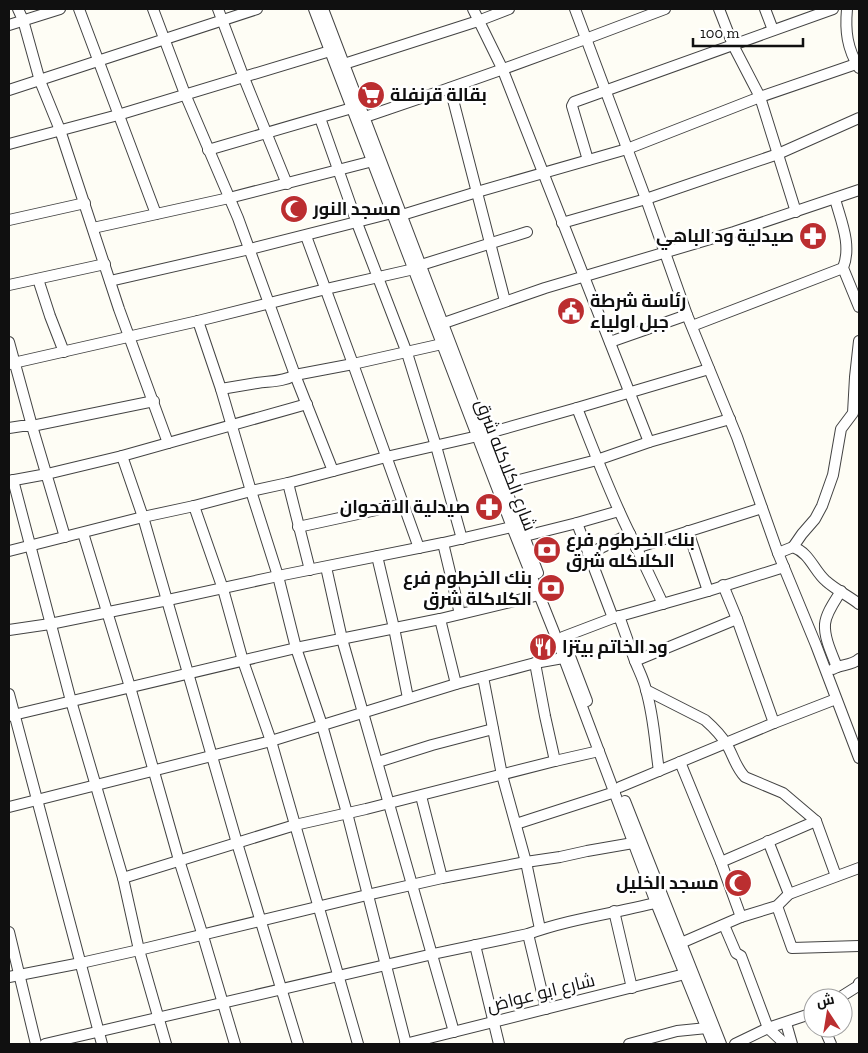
<svg xmlns="http://www.w3.org/2000/svg" width="868" height="1053" font-family="'Zilla Slab',Cairo,serif">
<rect width="100%" height="100%" fill="#fefdf5"/>
<g fill="none" stroke-linecap="round" stroke-linejoin="round">
<g stroke="#434343" stroke-width="12">
<g id="minor">
<polyline points="18,9 23,20 40,81 60,130 119,309 168,443"/>
<polyline points="79,9 156,214"/>
<polyline points="153,9 185,94 238,218 295,375 333,471"/>
<polyline points="218,9 244,78 287,184"/>
<polyline points="314,9 512,527 554,632 656,903 713,1044"/>
<polyline points="323,9 538,573"/>
<polyline points="473,9 502,68 649,442"/>
<polyline points="575,9 646,199 687,315 737,437 778,553 816,645 859,758"/>
<polyline points="719,9 733,45 760,97 796,212"/>
<polyline points="765,9 773,30"/>
<path d="M847,9C845,31 847,48 859,68"/>
<polyline points="9,25 60,9"/>
<polyline points="344,64 478,21 509,9"/>
<polyline points="450,88 505,301"/>
<polyline points="9,90 257,9"/>
<path d="M365,117C466,83 566,47 665,9"/>
<polyline points="320,118 357,223 407,353 436,446 462,539"/>
<polyline points="9,144 118,115 330,51"/>
<polyline points="208,150 352,108"/>
<polyline points="588,160 572,106 574,102 833,9"/>
<path d="M835,199C841,221 852,245 843,268L859,307"/>
<polyline points="402,215 477,192 627,149 760,97 856,64"/>
<polyline points="9,220 85,203"/>
<polyline points="562,223 646,199 778,154 859,118"/>
<polyline points="93,228 229,198 373,161"/>
<polyline points="306,236 353,364 419,548"/>
<polyline points="421,265 527,232"/>
<polyline points="38,279 50,316 64,352"/>
<polyline points="110,281 250,249 392,213"/>
<polyline points="9,285 105,264"/>
<polyline points="198,321 221,389 251,491 278,576 296,648 322,725 347,813 406,1044"/>
<polyline points="444,323 545,288 734,232 859,190"/>
<polyline points="692,326 843,268"/>
<polyline points="9,342 32,426 65,537"/>
<polyline points="610,342 687,315"/>
<polyline points="9,364 198,321 326,289 414,269"/>
<path d="M221,389C233,387 245,385 257,383C270,381 283,382 295,375L353,364L442,344"/>
<path d="M577,408C594,451 610,494 630,534"/>
<polyline points="9,428 22,426 32,426 154,401"/>
<polyline points="485,434 577,408 709,369"/>
<polyline points="122,456 143,517 237,843 298,1044"/>
<polyline points="13,480 71,701 123,878 139,950 166,1044"/>
<polyline points="9,481 47,474 122,456 307,404"/>
<polyline points="288,483 310,570"/>
<polyline points="504,484 597,460 649,442 730,419"/>
<polyline points="194,506 223,589 243,661 271,741 358,1044"/>
<polyline points="577,523 613,618"/>
<polyline points="298,527 404,504"/>
<polyline points="688,531 708,591"/>
<polyline points="83,533 130,687 179,860 203,936 235,1044"/>
<polyline points="525,536 577,523 619,511"/>
<polyline points="443,543 460,614"/>
<polyline points="793,547 802,534 815,519 822,506 833,475 841,429 853,413 855,377 859,341"/>
<polyline points="636,548 762,508"/>
<polyline points="9,551 143,517 194,506 251,491 288,483 386,457 478,436"/>
<path d="M778,553L793,547C810,553 814,571 826,581C836,590 849,596 859,604"/>
<polyline points="588,554 630,534 663,604"/>
<polyline points="377,556 394,628 408,698"/>
<polyline points="326,567 342,639 454,1032"/>
<polyline points="723,585 737,619 774,723"/>
<polyline points="619,616 635,661 737,619"/>
<polyline points="440,619 456,684"/>
<polyline points="9,630 50,624 168,600 278,576 443,543 512,527"/>
<polyline points="563,637 613,618 708,591 784,567"/>
<polyline points="563,638 587,701"/>
<path d="M635,661C639,671 644,680 646,690C654,717 655,744 659,771"/>
<polyline points="535,663 545,716 555,761"/>
<path d="M837,667C832,654 824,638 825,624C826,613 835,601 841,591"/>
<path d="M833,669C841,664 851,666 859,659"/>
<polyline points="483,677 502,775 526,862 540,929"/>
<path d="M646,690L705,720C713,727 721,735 727,745C733,755 736,768 745,777L783,793L816,821L836,876"/>
<path d="M9,694C39,811 72,927 102,1044"/>
<polyline points="9,716 296,648 440,619 539,595"/>
<polyline points="378,762 432,745 493,729"/>
<polyline points="680,762 721,862 741,917"/>
<polyline points="620,787 774,723 836,699"/>
<polyline points="421,796 442,878"/>
<polyline points="625,801 721,1044"/>
<polyline points="9,807 271,741 456,684 535,663 563,658"/>
<polyline points="516,824 615,792"/>
<polyline points="768,841 789,894"/>
<polyline points="721,862 816,821"/>
<polyline points="123,878 295,825 366,809 555,761 599,751"/>
<polyline points="777,906 792,948 859,946"/>
<polyline points="614,911 632,988"/>
<polyline points="724,925 736,953 741,956 768,1028 785,1044"/>
<polyline points="9,932 36,1044"/>
<polyline points="528,934 546,1009"/>
<polyline points="681,943 741,917 777,906 789,894 859,868"/>
<polyline points="475,945 499,1044"/>
<polyline points="9,977 81,963 139,950 367,895 442,878 526,862 560,857 587,851 633,843"/>
<polyline points="839,998 858,986 859,983"/>
<polyline points="786,1023 792,1044"/>
<polyline points="824,1028 831,1044"/>
<path d="M45,1044L433,954L528,934C572,918 618,913 663,901"/>
<polyline points="405,1044 685,974"/>
<polyline points="629,1044 677,1031 707,1028"/>
<polyline points="735,1044 768,1028 813,1013"/>
</g>
</g>
<use href="#minor" stroke="#fff" stroke-width="10"/>
</g>
<defs>
<g id="supermarket-disc" transform="scale(1.4375)"><circle r="9.5" fill="#bb2e30" stroke="#fff"/><path d="M-6-5.5h2.5l.6 2H6L4.5 2H-2.5L-4.4-4H-6ZM-1.5 3.2a1.3 1.3 0 1 0 .1 0ZM3 3.2a1.3 1.3 0 1 0 .1 0Z" fill="#fff"/></g>
<g id="mosque-disc" transform="scale(1.4375)"><circle r="9.5" fill="#bb2e30" stroke="#fff"/><path d="M3.5-4.9A6 6 0 1 0 3.5 4.9A5 5 0 1 1 3.5-4.9Z" fill="#fff"/></g>
<g id="pharmacy-disc" transform="scale(1.4375)"><circle r="9.5" fill="#bb2e30" stroke="#fff"/><path d="M-2-6h4v4h4v4h-4v4h-4v-4h-4v-4h4Z" fill="#fff"/></g>
<g id="civic-disc" transform="scale(1.4375)"><circle r="9.5" fill="#bb2e30" stroke="#fff"/><path d="M-.6-6.5H3V-4.5H.6V-3L4-1V1h2V6H-6V1h2V-1L-.6-3ZM-1.2 2.5V6h2.4V2.5Z" fill="#fff"/></g>
<g id="bank-disc" transform="scale(1.4375)"><circle r="9.5" fill="#bb2e30" stroke="#fff"/><path d="M-6-4H6V4H-6ZM0-2.3a2.3 2.3 0 1 0 0 4.6a2.3 2.3 0 1 0 0-4.6Z" fill="#fff"/></g>
<g id="restaurant-disc" transform="scale(1.4375)"><circle r="9.5" fill="#bb2e30" stroke="#fff"/><path d="M-5-6h1v4h1v-4h1v4h1v-4h1v5L-1.5 .5V6h-2V.5L-5-1ZM5-6V6H3V1.5H1.5Q1.5-4 5-6Z" fill="#fff"/></g>
</defs>
<g fill-rule="evenodd">
<use href="#supermarket-disc" x="371" y="95"/>
<use href="#mosque-disc" x="294" y="209"/>
<use href="#pharmacy-disc" x="813" y="236"/>
<use href="#civic-disc" x="571" y="311"/>
<use href="#pharmacy-disc" x="489" y="507"/>
<use href="#bank-disc" x="547" y="550"/>
<use href="#bank-disc" x="551" y="588"/>
<use href="#restaurant-disc" x="543" y="647"/>
<use href="#mosque-disc" x="738" y="883"/>
</g>
<g text-anchor="middle" dominant-baseline="central" stroke-width="5" stroke-linejoin="round" paint-order="stroke">
<g font-size="18" font-weight="bold" fill="#101010" stroke="#fff" text-anchor="start">
<text x="390" y="95">بقالة قرنفلة</text>
<text x="313" y="209">مسجد النور</text>
<text x="794" y="236" text-anchor="end">صيدلية ود الباهي</text>
<text x="590" y="301">رئاسة شرطة<tspan x="590" dy="21">جبل اولياء</tspan></text>
<text x="470" y="507" text-anchor="end">صيدلية الاقحوان</text>
<text x="566" y="540">بنك الخرطوم فرع<tspan x="566" dy="21">الكلاكله شرق</tspan></text>
<text x="532" y="578" text-anchor="end">بنك الخرطوم فرع<tspan x="532" dy="21">الكلاكلة شرق</tspan></text>
<text x="562" y="647">ود الخاتم بيتزا</text>
<text x="719" y="883" text-anchor="end">مسجد الخليل</text>
</g>
<g font-size="18" fill="#101010" stroke="#fff">
<text transform="translate(506 465) rotate(69)">شارع الكلاكله شرق</text>
<text transform="translate(541 993) rotate(-14)">شارع ابو عواض</text>
</g>
</g>
<rect width="868" height="1053" fill="none" stroke="#101010" stroke-width="20"/>
<g transform="translate(828 1013) rotate(348)"><circle r="24" fill="#ffffff" stroke="#9f9f9f"/>
<path d="M0-4L9 19L0 12L-9 19Z" fill="#bb2e30"/>
<text y="-8" font-size="14" font-weight="bold" text-anchor="middle" fill="#101010">ش</text>
</g>
<path d="M693 38v8h110v-8" fill="none" stroke="#101010" stroke-width="2.5"/>
<text x="700" y="38" font-size="15" fill="#101010" stroke="#ffffff" stroke-width="4" paint-order="stroke">100 m</text>
</svg>
